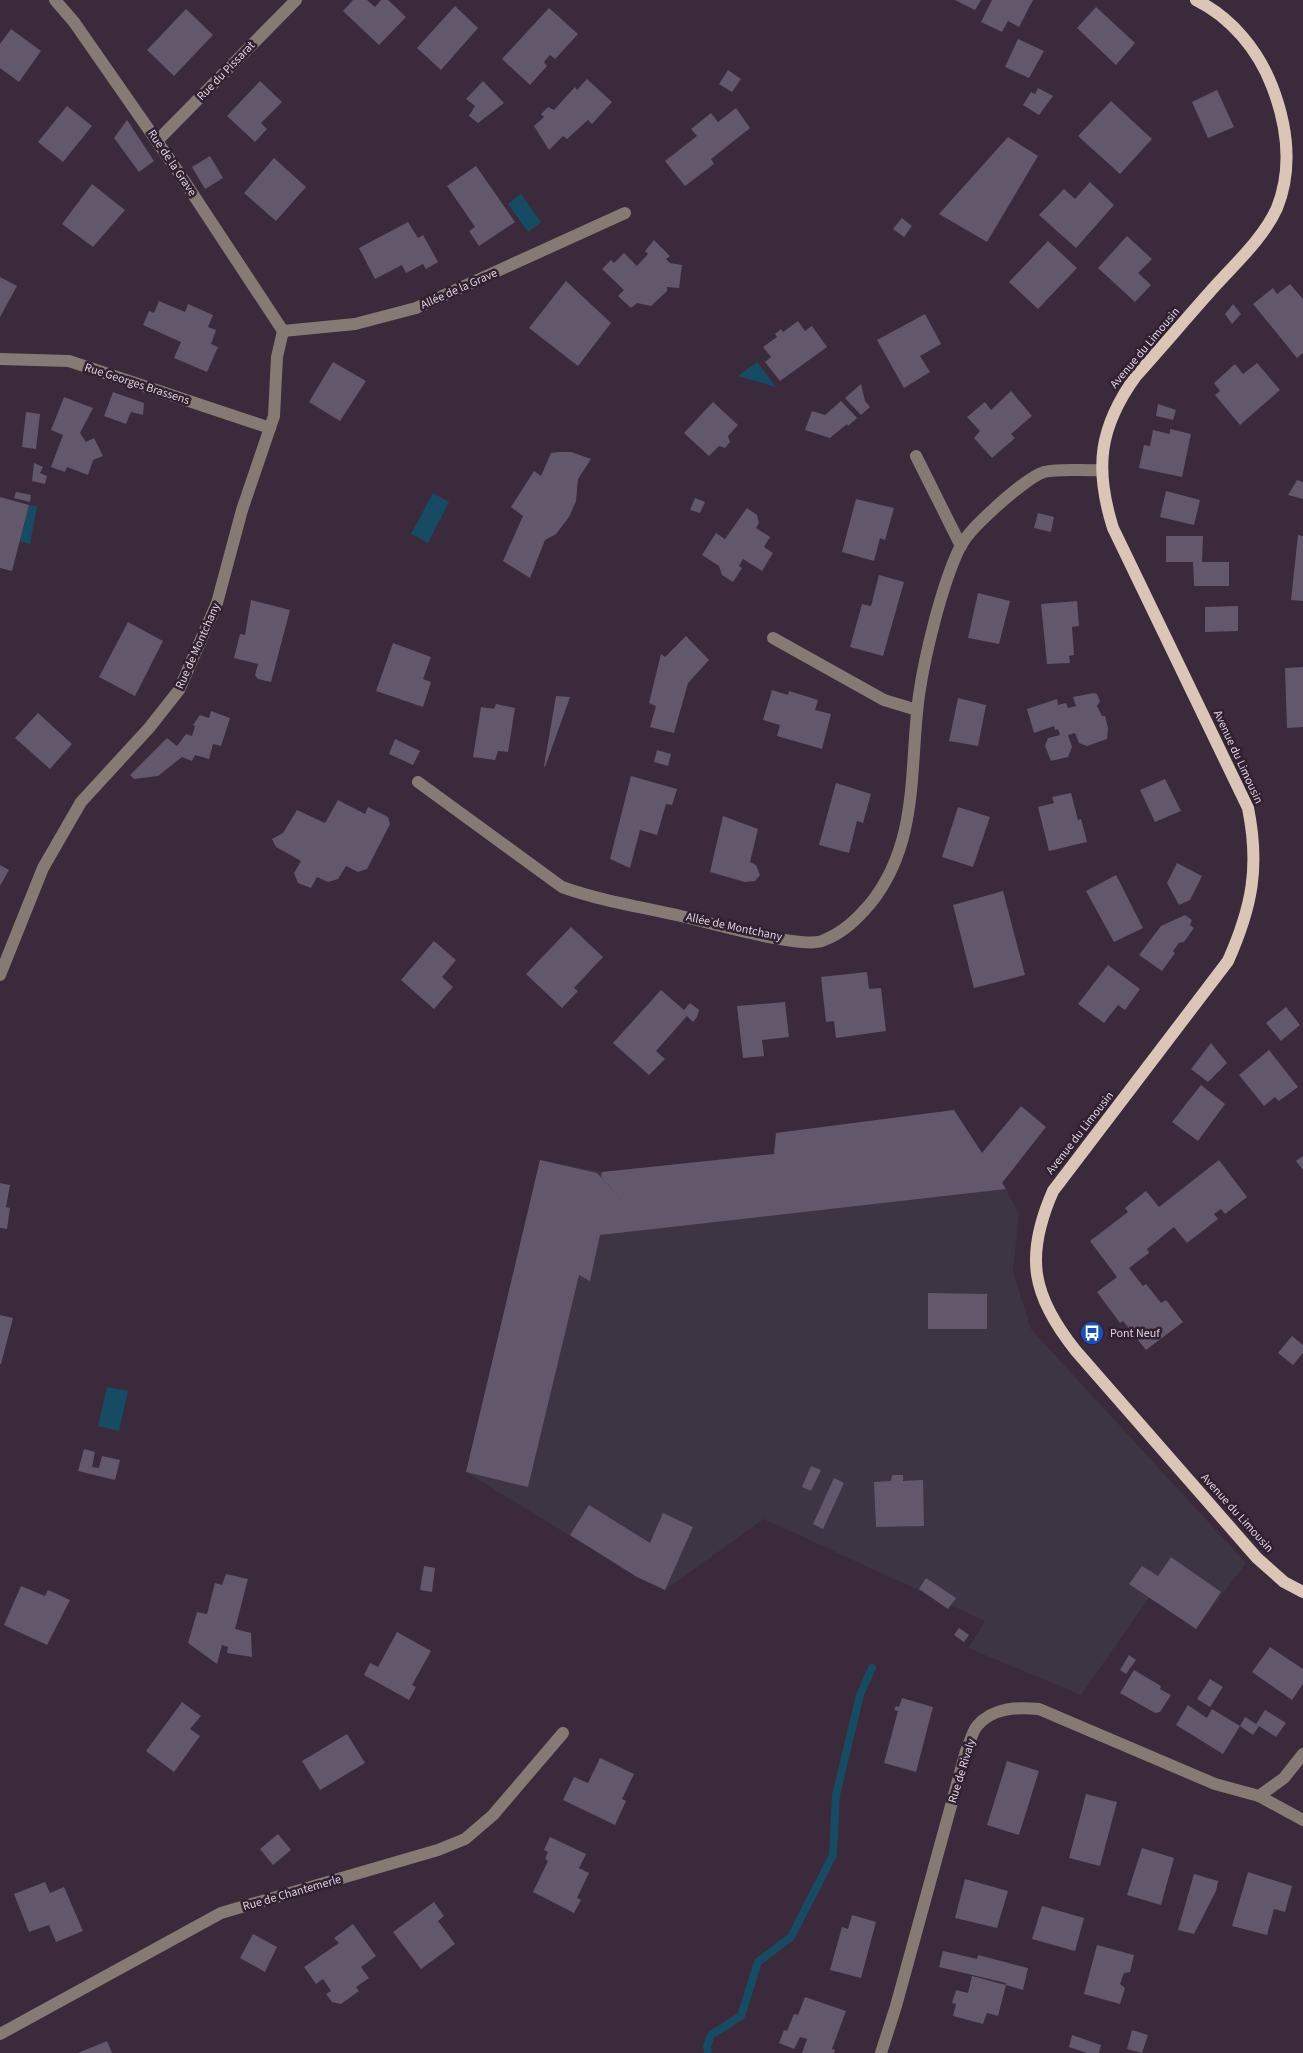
<svg xmlns="http://www.w3.org/2000/svg" width="1303" height="2053" font-family="'Source Sans 3',sans-serif">
<rect width="100%" height="100%" fill="#3a2a3b"/>
<polygon fill="#3d3444" points="954,1110 1006,1189 1019,1214 1013,1271 1031,1329 1246,1563 1196,1629 1149,1598 1081,1695 968,1648 985,1621 764,1519 665,1590 637,1577 466,1472 540,1160 602,1172 774,1154 776,1133"/>
<g fill="#164b63">
<polygon points="521,194 541,222 528,232 508,204"/>
<polygon points="757,362 776,387 738,376"/>
<polygon points="433,493 449,502 428,543 411,534"/>
<polygon points="29,505 37,506 30,544 20,541"/>
<polygon points="107,1387 128,1391 119,1431 98,1426"/>
</g>
<g fill="none" stroke-linecap="round" stroke-linejoin="round">
<polyline stroke="#164b63" stroke-width="8" points="708,2053 707,2046 711,2035 741,2016 758,1962 791,1937 833,1855 836,1795 860,1695 872,1668"/>
</g>
<g fill="#63576c">
<polygon points="353,0 367,0 375,7 381,0 388,0 406,17 379,45 343,11"/>
<polygon points="955,0 981,0 975,10"/>
<polygon points="992,0 1033,0 1019,27 1008,21 1002,32 981,22"/>
<polygon points="455,6 478,28 441,70 417,48"/>
<polygon points="1096,7 1135,43 1116,65 1077,28"/>
<polygon points="549,8 578,34 555,59 550,55 544,62 547,66 530,85 502,59"/>
<polygon points="186,9 213,35 174,76 147,50"/>
<polygon points="11,29 41,51 19,82 0,68 0,44"/>
<polygon points="1018,39 1044,51 1029,78 1005,67"/>
<polygon points="728,70 741,79 732,92 719,84"/>
<polygon points="587,79 612,102 592,124 588,120 567,139 563,136 549,150 534,126 544,117 541,114 548,107 554,110 575,87 577,90"/>
<polygon points="260,81 282,102 261,123 267,129 255,142 227,116"/>
<polygon points="483,81 504,103 478,123 469,116 475,106 466,99"/>
<polygon points="1038,88 1053,96 1039,115 1023,105 1031,92 1035,94"/>
<polygon points="1217,90 1234,127 1208,138 1192,102"/>
<polygon points="1111,101 1152,139 1120,174 1078,136"/>
<polygon points="67,106 92,126 63,162 38,142"/>
<polygon points="736,108 750,128 711,159 714,164 685,186 665,161 697,136 691,129 711,113 718,122"/>
<polygon points="127,120 154,161 139,172 114,138"/>
<polygon points="1008,137 1038,156 987,242 939,214"/>
<polygon points="210,156 223,178 205,189 192,167"/>
<polygon points="274,158 306,187 276,221 244,193"/>
<polygon points="476,166 515,222 479,246 469,231 475,227 447,186"/>
<polygon points="1090,182 1114,205 1076,248 1039,215 1064,189 1075,199"/>
<polygon points="92,184 125,210 93,247 62,224"/>
<polygon points="902,218 912,226 904,237 893,229"/>
<polygon points="408,222 418,238 423,235 438,262 426,269 423,264 406,273 402,265 375,279 359,248"/>
<polygon points="1127,236 1152,259 1138,273 1151,285 1135,302 1098,268"/>
<polygon points="654,240 670,256 666,259 670,263 682,265 679,288 667,287 667,291 651,306 637,303 631,308 618,296 624,290 602,269 611,260 614,263 624,253 637,266 648,254 645,251"/>
<polygon points="1048,241 1077,268 1038,309 1009,282"/>
<polygon points="0,277 17,286 0,317"/>
<polygon points="566,281 611,323 578,366 529,328"/>
<polygon points="1290,284 1303,299 1303,353 1297,358 1253,304 1273,288 1277,294"/>
<polygon points="159,301 185,312 188,304 213,315 208,327 216,330 211,344 218,347 207,372 174,358 181,342 143,325 149,311 154,313"/>
<polygon points="1233,304 1241,314 1232,324 1225,314"/>
<polygon points="925,314 941,344 920,356 930,372 904,388 877,340"/>
<polygon points="798,321 805,331 812,326 827,347 780,381 765,362 771,357 763,347 777,337 775,334 781,329 783,332"/>
<polygon points="333,362 366,381 340,421 309,402"/>
<polygon points="1257,363 1280,390 1240,425 1215,395 1220,391 1214,383 1235,364 1243,374"/>
<polygon points="861,384 865,401 870,407 861,415 845,398"/>
<polygon points="1011,391 1032,416 1011,434 1015,438 992,458 974,438 980,431 967,417 985,402 991,410"/>
<polygon points="113,392 144,403 143,415 131,412 126,424 104,416"/>
<polygon points="64,397 93,408 80,433 86,442 94,438 103,456 93,460 88,475 67,467 65,472 51,467 63,435 51,430"/>
<polygon points="841,401 857,418 848,426 847,424 830,438 805,430 812,411 825,415"/>
<polygon points="713,402 738,425 728,436 730,442 725,448 719,446 709,456 684,433"/>
<polygon points="1158,404 1176,410 1173,420 1156,416"/>
<polygon points="26,412 40,414 36,449 22,447"/>
<polygon points="1170,429 1191,434 1182,477 1139,468 1144,445 1150,446 1153,430 1170,434"/>
<polygon points="558,452 571,452 591,459 578,479 576,501 569,517 556,534 545,540 530,578 503,561 523,516 511,507 534,471 541,476 551,453"/>
<polygon points="34,463 43,467 40,473 47,476 45,484 32,481"/>
<polygon points="1297,480 1303,482 1303,499 1288,495"/>
<polygon points="1166,491 1200,500 1194,525 1160,517"/>
<polygon points="16,492 31,495 30,502 14,498"/>
<polygon points="0,497 29,505 12,571 0,568"/>
<polygon points="695,498 705,502 700,513 690,510"/>
<polygon points="856,499 894,508 885,540 880,538 874,561 842,552"/>
<polygon points="747,508 757,515 759,523 756,528 770,537 764,547 773,553 762,571 743,559 739,566 742,568 733,582 722,575 719,566 702,555 716,533 725,539"/>
<polygon points="1038,513 1054,517 1051,532 1034,528"/>
<polygon points="1298,535 1303,536 1303,601 1291,600"/>
<polygon points="1166,536 1203,536 1202,562 1229,562 1229,586 1194,586 1193,562 1166,562"/>
<polygon points="879,575 904,582 883,656 850,647 862,604 871,606"/>
<polygon points="978,593 1010,601 999,644 968,638"/>
<polygon points="251,600 290,610 271,682 258,679 255,675 258,664 234,658 240,634 245,635"/>
<polygon points="1077,601 1079,626 1072,627 1074,655 1069,656 1070,663 1047,664 1041,604"/>
<polygon points="1238,606 1238,631 1205,632 1205,607"/>
<polygon points="128,622 163,641 135,696 99,677"/>
<polygon points="686,636 709,660 688,683 674,733 650,727 656,706 649,703 661,654 665,657"/>
<polygon points="393,643 431,657 423,679 431,682 423,707 376,691"/>
<polygon points="1303,667 1303,727 1287,728 1285,668"/>
<polygon points="772,690 788,695 789,691 818,700 815,710 831,714 822,749 777,736 780,725 763,720"/>
<polygon points="1094,693 1097,694 1100,701 1097,706 1102,716 1105,716 1108,728 1107,739 1087,746 1079,743 1075,733 1068,735 1072,747 1068,757 1051,761 1045,746 1048,738 1060,735 1058,729 1055,730 1054,726 1034,733 1027,709 1057,699 1058,705 1066,703 1068,708 1076,706 1073,697"/>
<polygon points="556,696 570,697 545,767 544,766"/>
<polygon points="958,698 986,705 978,746 949,741"/>
<polygon points="496,704 515,708 508,752 498,751 495,760 473,757 481,707 494,709"/>
<polygon points="211,711 230,718 221,746 213,744 209,759 195,755 192,761 182,757 158,776 134,779 130,775 167,738 177,746 186,734 192,736 195,726 193,725 200,715 209,718"/>
<polygon points="38,713 72,744 50,769 15,738"/>
<polygon points="395,739 420,751 413,765 389,754"/>
<polygon points="657,750 671,754 668,766 654,762"/>
<polygon points="631,776 677,789 672,805 666,804 657,835 640,830 630,868 610,859"/>
<polygon points="1165,779 1181,811 1155,822 1140,790"/>
<polygon points="836,783 871,794 863,823 857,821 849,853 819,845"/>
<polygon points="1071,793 1078,820 1081,819 1087,842 1049,851 1038,807 1054,803 1052,797"/>
<polygon points="338,800 365,814 368,807 388,817 390,824 367,869 358,872 346,866 338,879 328,882 317,877 311,888 298,883 294,873 301,861 276,847 272,839 283,833 297,810 325,823"/>
<polygon points="958,807 990,817 973,867 942,857"/>
<polygon points="723,816 758,829 750,862 756,865 760,875 755,881 745,882 710,872"/>
<polygon points="1177,863 1202,876 1190,900 1179,905 1167,883"/>
<polygon points="0,865 9,870 0,886"/>
<polygon points="1116,875 1143,928 1114,942 1086,891"/>
<polygon points="1003,891 1025,975 974,988 953,905"/>
<polygon points="1185,915 1192,920 1190,925 1194,928 1184,942 1179,943 1173,951 1175,953 1162,971 1139,955 1161,926"/>
<polygon points="571,927 603,957 574,988 578,991 562,1008 526,974"/>
<polygon points="434,941 456,960 442,977 453,987 434,1009 401,980"/>
<polygon points="1108,965 1140,989 1125,1010 1118,1005 1104,1023 1078,1004"/>
<polygon points="867,972 869,989 881,988 886,1031 836,1038 834,1021 826,1022 821,977"/>
<polygon points="661,990 684,1010 690,1003 699,1010 697,1017 693,1022 687,1016 656,1051 665,1059 649,1075 613,1043"/>
<polygon points="785,1002 789,1037 762,1040 764,1056 743,1058 737,1006"/>
<polygon points="1286,1007 1300,1025 1281,1041 1266,1023"/>
<polygon points="1211,1043 1227,1063 1208,1082 1191,1069"/>
<polygon points="1269,1050 1298,1087 1279,1101 1275,1097 1264,1106 1239,1075"/>
<polygon points="1201,1085 1225,1104 1198,1141 1172,1122"/>
<polygon points="1021,1106 1046,1127 1002,1183 1006,1189 600,1235 590,1281 579,1275 528,1487 466,1472 540,1160 597,1173 634,1213 601,1177 602,1172 774,1154 776,1133 954,1110 982,1153"/>
<polygon points="1303,1156 1303,1170 1296,1161"/>
<polygon points="1219,1160 1247,1197 1225,1214 1221,1209 1214,1214 1218,1219 1187,1243 1174,1227 1147,1249 1149,1253 1129,1268 1143,1286 1146,1284 1161,1303 1166,1300 1183,1322 1146,1350 1123,1321 1120,1323 1097,1292 1117,1277 1090,1241 1128,1212 1125,1208 1146,1191 1159,1207"/>
<polygon points="0,1183 10,1185 6,1207 10,1208 7,1229 0,1228"/>
<polygon points="928,1293 987,1294 987,1329 928,1329"/>
<polygon points="0,1315 13,1318 1,1364 0,1364"/>
<polygon points="1292,1336 1303,1345 1303,1353 1293,1365 1278,1353"/>
<polygon points="84,1449 95,1452 92,1467 99,1468 102,1456 120,1460 115,1480 78,1471"/>
<polygon points="811,1466 821,1470 811,1491 802,1487"/>
<polygon points="892,1475 903,1475 903,1481 923,1480 924,1526 876,1527 874,1482 891,1481"/>
<polygon points="834,1478 844,1483 823,1529 813,1524"/>
<polygon points="589,1505 650,1543 663,1513 693,1527 665,1590 637,1577 570,1535"/>
<polygon points="1171,1557 1221,1592 1196,1629 1129,1584 1142,1566 1158,1576"/>
<polygon points="424,1566 435,1568 432,1592 420,1590"/>
<polygon points="226,1574 248,1579 235,1629 251,1633 252,1657 227,1653 228,1647 222,1645 217,1664 188,1643 197,1612 207,1614 215,1583 222,1585"/>
<polygon points="926,1578 956,1598 948,1609 919,1589"/>
<polygon points="21,1586 45,1596 48,1590 70,1600 47,1645 4,1625"/>
<polygon points="959,1628 969,1635 964,1642 954,1635"/>
<polygon points="397,1632 431,1651 412,1685 416,1687 409,1700 364,1675 370,1663 378,1667"/>
<polygon points="1270,1647 1303,1669 1303,1684 1292,1700 1252,1672"/>
<polygon points="1129,1655 1136,1660 1126,1674 1120,1670"/>
<polygon points="1134,1670 1161,1686 1160,1689 1171,1695 1160,1712 1155,1713 1120,1693"/>
<polygon points="1210,1679 1223,1687 1210,1707 1197,1699"/>
<polygon points="902,1698 933,1707 916,1772 884,1763 898,1711 894,1710 896,1706 899,1707"/>
<polygon points="182,1702 201,1716 190,1729 200,1736 174,1772 146,1751"/>
<polygon points="1188,1705 1207,1718 1212,1709 1240,1726 1223,1754 1176,1725"/>
<polygon points="1265,1710 1286,1723 1276,1737 1259,1726 1253,1735 1240,1726 1245,1717 1256,1724"/>
<polygon points="347,1734 365,1763 320,1790 302,1761"/>
<polygon points="600,1758 634,1774 622,1799 626,1801 615,1825 563,1800 574,1777 588,1783"/>
<polygon points="1007,1761 1039,1771 1019,1835 987,1825"/>
<polygon points="1086,1794 1117,1802 1100,1866 1069,1858"/>
<polygon points="278,1834 291,1850 273,1865 260,1849"/>
<polygon points="550,1837 586,1854 579,1868 589,1873 577,1898 581,1900 574,1913 533,1892 548,1861 545,1859 548,1852 544,1850"/>
<polygon points="1142,1848 1174,1858 1161,1905 1127,1895"/>
<polygon points="1248,1872 1292,1886 1285,1912 1274,1909 1267,1935 1232,1926"/>
<polygon points="1194,1874 1218,1881 1216,1891 1194,1934 1178,1930"/>
<polygon points="965,1879 1008,1891 997,1928 955,1918"/>
<polygon points="45,1882 50,1893 64,1887 83,1931 56,1942 49,1925 29,1932 14,1894"/>
<polygon points="434,1902 444,1916 438,1921 455,1944 421,1969 393,1932"/>
<polygon points="1042,1906 1084,1918 1075,1951 1032,1939"/>
<polygon points="852,1915 876,1922 861,1978 830,1970 842,1927 848,1929"/>
<polygon points="353,1924 376,1956 361,1967 369,1978 356,1987 359,1991 341,2004 332,2002 326,1994 331,1991 323,1979 316,1984 304,1967 339,1943 334,1938"/>
<polygon points="253,1934 277,1947 265,1972 240,1958"/>
<polygon points="1097,1945 1134,1955 1130,1972 1124,1973 1120,1984 1125,1988 1120,2004 1084,1994"/>
<polygon points="943,1951 977,1959 978,1955 1028,1968 1023,1990 1006,1985 1006,1983 939,1967"/>
<polygon points="972,1976 1006,1985 998,2016 987,2013 983,2024 953,2016 956,2004 952,2003 956,1990 968,1993"/>
<polygon points="805,1997 846,2011 832,2049 835,2050 834,2053 802,2053 807,2039 800,2037 794,2049 779,2043 784,2030 787,2031 794,2014 798,2015"/>
<polygon points="1132,2030 1148,2035 1142,2053 1127,2049"/>
<polygon points="1072,2035 1101,2045 1099,2053 1087,2053 1069,2047"/>
<polygon points="107,2041 112,2053 78,2053"/>
</g>
<g fill="none" stroke-linecap="round" stroke-linejoin="round">
<g stroke="#867b74" stroke-width="12">
<polyline points="55,0 74,22 179,173 283,331"/>
<polyline points="157,141 296,0"/>
<polyline points="283,331 355,324 416,308 625,213"/>
<polyline points="0,359 69,361 270,428"/>
<polyline points="916,456 961,546"/>
<polyline points="773,638 884,700 917,710"/>
<path d="M418,782L562,887C601,901 641,907 681,916C707,922 801,949 822,941C843,933 856,920 870,904C920,842 909,768 919,695C925,654 942,584 960,547C969,531 984,518 998,505C1007,497 1033,475 1044,472C1061,468 1083,471 1101,470"/>
<polyline points="0,975 43,868 81,802 149,728 179,690 217,603 242,510 274,416 277,357 283,331"/>
<polyline points="1259,1796 1303,1820"/>
<polyline points="0,2034 221,1913 438,1850 465,1839 493,1815 563,1733"/>
<path d="M881,2053L896,2006L966,1751C970,1743 972,1732 977,1726C993,1707 1018,1707 1039,1709L1215,1784L1259,1796L1284,1778L1303,1754"/>
</g>
<path stroke="#dbc5b7" stroke-width="12" d="M1196,0C1231,17 1258,50 1272,86C1287,125 1293,168 1277,208C1264,237 1237,262 1216,285C1189,315 1163,346 1136,376C1099,427 1094,468 1113,528L1248,808C1260,867 1252,907 1228,961L1053,1191C1024,1257 1032,1296 1076,1351L1257,1558L1284,1582L1303,1592"/>
</g>
<defs>
<g id="bus-disc" transform="scale(1.25)"><circle r="9.5" fill="#1a4fb4" stroke="#302031"/><path d="M-5-6H5V4H4V6H2V4H-2V6H-4V4H-5ZM-3.5-4V0h7V-4ZM-3.5 1.2v1.5H-2V1.2ZM2 1.2v1.5H3.5V1.2Z" fill="#fff"/></g>
</defs>
<g fill-rule="evenodd">
<use href="#bus-disc" x="1092" y="1333"/>
</g>
<g text-anchor="middle" dominant-baseline="central" stroke-width="5" stroke-linejoin="round" paint-order="stroke">
<g font-size="12" fill="#ddd3de" stroke="#302031">
<text transform="translate(226 71) rotate(-46)">Rue du Pissarat</text>
<text transform="translate(172 163) rotate(56)">Rue de la Grave</text>
<text transform="translate(459 289) rotate(-24)">Allée de la Grave</text>
<text transform="translate(1145 348) rotate(-50)">Avenue du Limousin</text>
<text transform="translate(137 384) rotate(18)">Rue Georges Brassens</text>
<text transform="translate(198 646) rotate(-66)">Rue de Montchany</text>
<text transform="translate(1238 757) rotate(65)">Avenue du Limousin</text>
<text transform="translate(734 927) rotate(12)">Allée de Montchany</text>
<text transform="translate(1080 1133) rotate(-52)">Avenue du Limousin</text>
<text transform="translate(1237 1513) rotate(48)">Avenue du Limousin</text>
<text transform="translate(962 1771) rotate(-73)">Rue de Rivaly</text>
<text transform="translate(292 1893) rotate(-16)">Rue de Chantemerle</text>
</g>
<g font-size="12" fill="#ddd3de" stroke="#302031" text-anchor="start">
<text x="1110" y="1333">Pont Neuf</text>
</g>
</g>
</svg>
